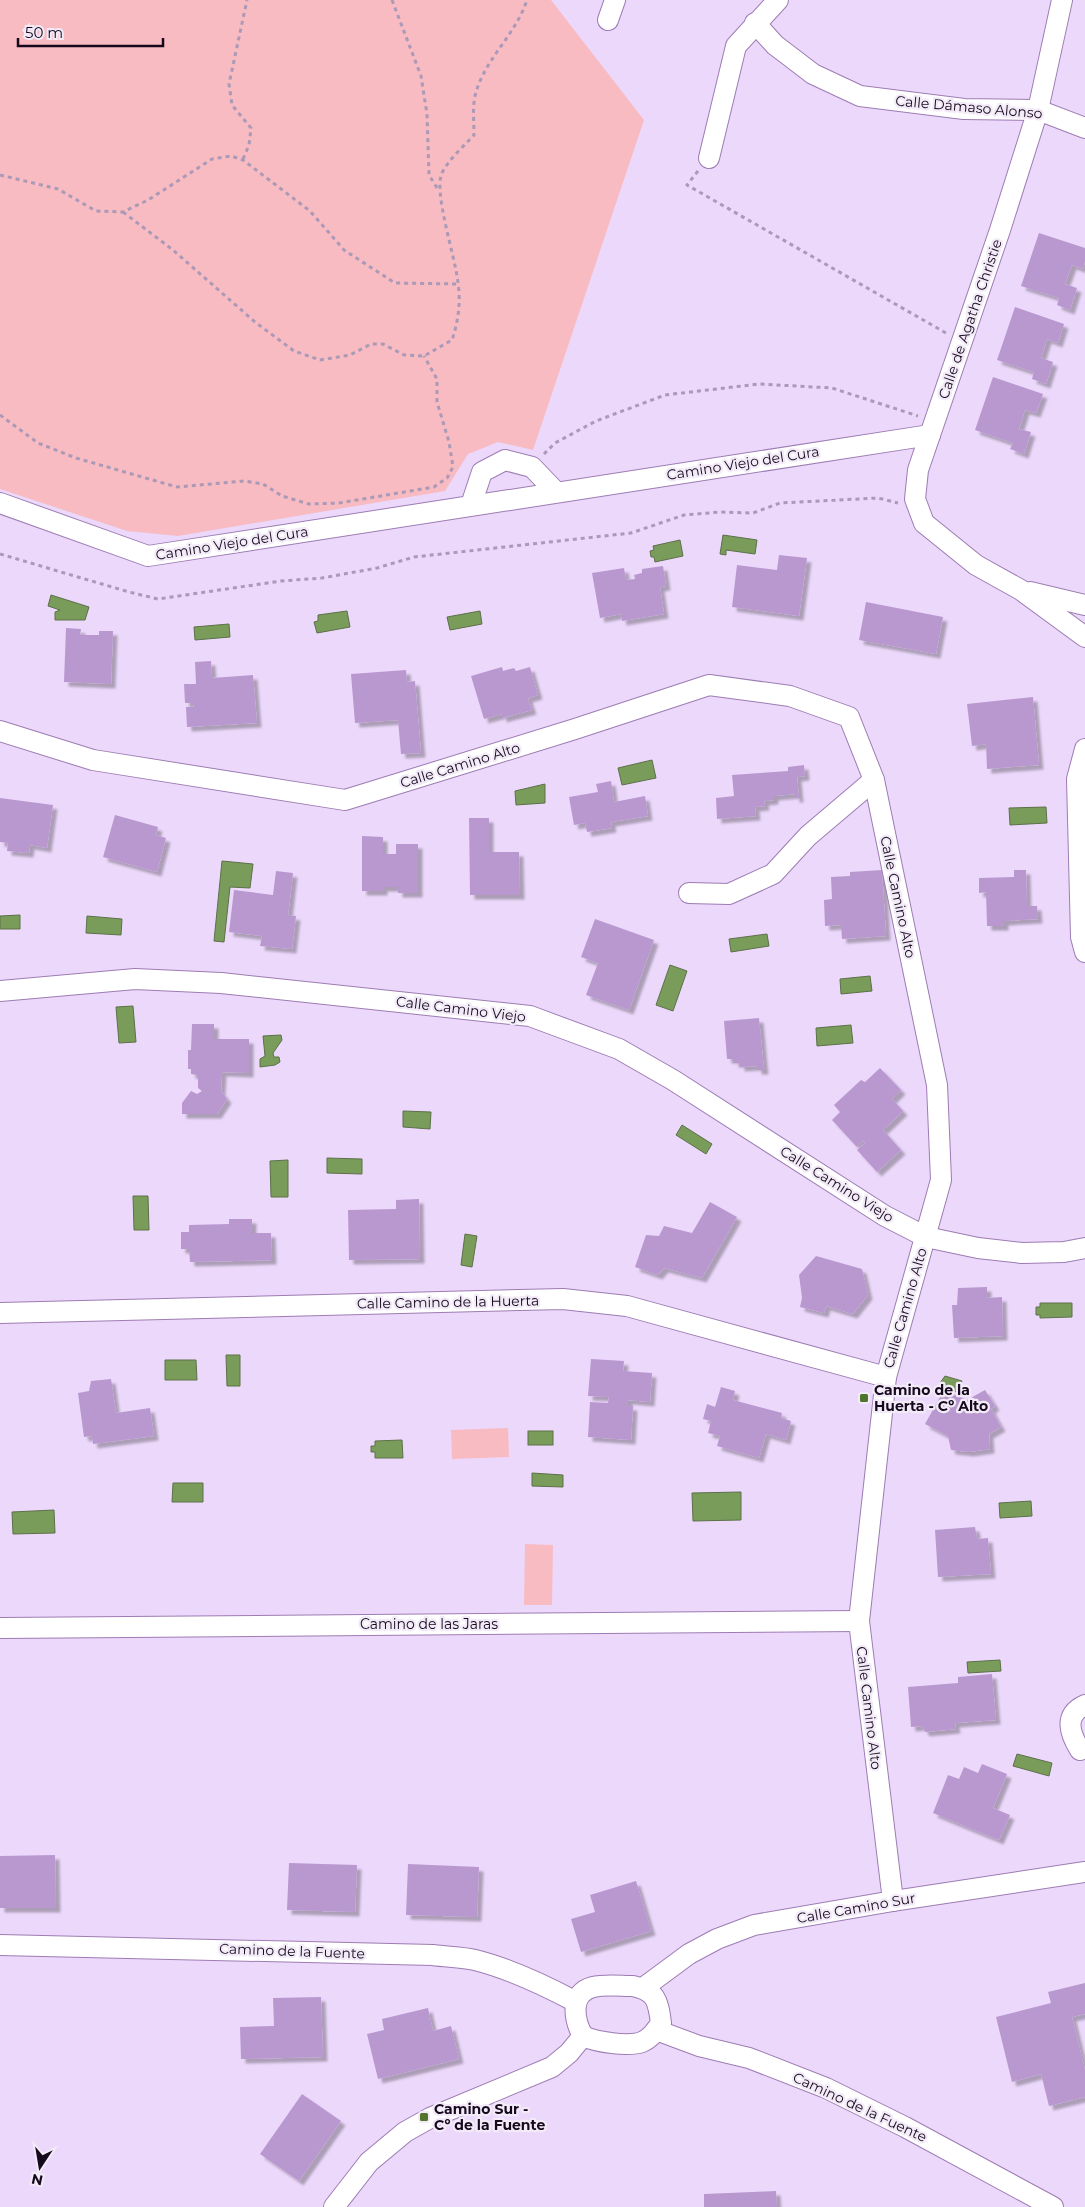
<svg xmlns="http://www.w3.org/2000/svg" width="1085" height="2207" font-family="Montserrat,sans-serif">
<defs>
<filter id="shadow"><feDropShadow dx="4.5" dy="4.5" stdDeviation="1" flood-color="#0004"/></filter>
</defs>
<rect width="100%" height="100%" fill="#ecd8fb"/>
<g fill="#f8bbc2">
<polygon points="0,0 551,0 644,120 533,450 498,442 468,454 445,491 178,536 127,531 0,489"/>
<polygon points="508,1428 509,1457 452,1459 451,1430"/>
<polygon points="525,1544 553,1545 552,1605 524,1605"/>
</g>
<g fill="#7a9c5b" stroke="#5c7049">
<polygon points="723,535 757,540 755,554 726,550 726,555 720,554"/>
<polygon points="680,540 683,556 655,562 654,557 651,557 650,551 654,550 653,546"/>
<polygon points="51,595 89,607 85,620 55,620 55,612 60,610 48,606"/>
<polygon points="347,611 350,627 317,633 314,622 318,621 318,615"/>
<polygon points="480,611 482,624 450,630 447,617"/>
<polygon points="229,624 230,637 195,640 194,627"/>
<polygon points="652,760 656,778 622,785 618,768"/>
<polygon points="545,784 545,803 516,805 515,791"/>
<polygon points="1046,807 1047,823 1010,825 1009,808"/>
<polygon points="222,861 253,864 250,888 230,887 224,942 214,941"/>
<polygon points="20,915 20,929 0,929 0,916"/>
<polygon points="87,916 122,919 121,935 86,933"/>
<polygon points="767,934 769,946 731,952 729,939"/>
<polygon points="670,965 687,971 673,1011 656,1005"/>
<polygon points="870,976 872,991 841,994 840,979"/>
<polygon points="133,1006 136,1042 119,1043 116,1007"/>
<polygon points="851,1025 853,1043 817,1046 816,1028"/>
<polygon points="281,1035 282,1040 273,1053 274,1057 279,1057 280,1062 275,1065 260,1067 260,1059 265,1056 263,1036"/>
<polygon points="403,1111 431,1112 430,1129 403,1127"/>
<polygon points="682,1125 712,1144 706,1154 676,1135"/>
<polygon points="327,1158 362,1159 362,1174 327,1173"/>
<polygon points="288,1160 288,1197 271,1197 270,1161"/>
<polygon points="133,1196 148,1196 149,1230 134,1230"/>
<polygon points="465,1234 477,1236 472,1267 461,1265"/>
<polygon points="1040,1303 1072,1303 1072,1317 1040,1318 1040,1315 1036,1315 1036,1307 1040,1307"/>
<polygon points="226,1355 240,1355 240,1386 227,1386"/>
<polygon points="165,1360 196,1360 197,1380 165,1380"/>
<polygon points="945,1376 962,1381 959,1387 966,1393 965,1397 940,1383"/>
<rect x="528" y="1431" width="25" height="14"/>
<polygon points="402,1440 403,1458 375,1458 375,1452 371,1452 371,1446 375,1446 375,1441"/>
<polygon points="532,1473 563,1475 563,1487 532,1486"/>
<polygon points="173,1483 203,1483 203,1502 172,1502"/>
<polygon points="741,1492 741,1520 693,1521 692,1493"/>
<polygon points="1031,1501 1032,1516 1000,1518 999,1503"/>
<polygon points="54,1510 55,1533 13,1534 12,1512"/>
<polygon points="1000,1660 1001,1671 968,1673 967,1662"/>
<polygon points="1017,1754 1052,1763 1049,1776 1013,1766"/>
</g>
<g fill="#b998d0" filter="url(#shadow)">
<polygon points="1039,233 1085,248 1085,261 1083,269 1072,265 1065,284 1077,288 1070,310 1057,305 1059,298 1021,286"/>
<polygon points="1015,307 1064,324 1058,343 1047,339 1041,358 1053,362 1046,384 1032,379 1034,372 997,360"/>
<polygon points="993,377 1043,394 1036,413 1025,410 1019,429 1031,432 1024,454 1010,449 1013,443 975,430"/>
<polygon points="779,555 807,558 799,616 732,607 737,565 777,570"/>
<polygon points="663,566 666,586 660,587 664,614 622,621 621,614 600,618 592,573 624,568 626,580 635,579 634,575 642,573 642,569"/>
<polygon points="866,602 943,617 936,654 859,640"/>
<polygon points="66,628 81,629 80,635 99,635 99,631 113,631 111,684 64,682"/>
<polygon points="211,661 212,678 253,675 257,723 187,727 186,707 194,707 193,703 185,703 184,684 196,684 195,662"/>
<polygon points="502,667 503,671 514,668 516,671 530,667 538,695 528,698 532,710 502,718 502,714 484,719 471,676"/>
<polygon points="406,670 407,682 415,681 421,753 401,754 398,720 355,723 351,674"/>
<polygon points="1033,697 1039,765 987,769 986,744 972,746 967,704"/>
<polygon points="804,765 805,776 797,777 799,798 795,798 795,794 774,796 774,800 764,801 765,806 755,807 756,816 717,819 716,798 734,796 732,775 788,771 788,767"/>
<polygon points="611,781 614,802 645,796 648,816 611,822 612,828 587,832 585,823 574,825 569,797 598,792 596,784"/>
<polygon points="0,798 53,805 47,848 30,845 29,853 7,851 8,843 0,842"/>
<polygon points="115,815 158,827 156,835 166,838 157,872 103,857"/>
<polygon points="469,818 489,818 489,852 519,852 520,895 470,895"/>
<polygon points="362,836 383,837 383,854 396,854 396,844 418,844 418,893 398,893 398,887 383,887 383,891 362,891"/>
<polygon points="882,870 886,936 842,939 841,925 825,926 824,900 832,899 831,877 850,876 850,872"/>
<polygon points="1014,870 1026,870 1027,906 1037,906 1038,919 1004,921 1004,926 987,926 986,892 979,893 979,878 1014,877"/>
<polygon points="276,871 293,873 288,915 296,916 292,949 260,946 262,936 229,932 234,890 273,895"/>
<polygon points="595,919 654,940 629,1010 586,995 598,963 581,957"/>
<polygon points="759,1018 764,1070 757,1070 757,1066 740,1067 740,1063 734,1063 734,1059 727,1059 724,1021"/>
<polygon points="192,1024 214,1024 214,1039 249,1039 249,1073 222,1072 221,1091 227,1099 217,1114 182,1114 182,1103 191,1091 197,1094 202,1091 198,1088 198,1075 191,1074 191,1069 188,1069 188,1050 191,1050"/>
<polygon points="880,1068 901,1090 892,1099 903,1111 883,1130 901,1150 877,1172 857,1150 865,1143 863,1141 857,1147 832,1120 840,1112 834,1105 861,1080 865,1082"/>
<polygon points="419,1199 420,1259 349,1260 348,1210 396,1209 396,1200"/>
<polygon points="710,1202 737,1217 702,1278 664,1268 658,1275 635,1267 646,1235 659,1236 664,1226 692,1233"/>
<polygon points="229,1219 252,1219 252,1233 271,1233 272,1260 190,1262 189,1249 181,1249 181,1232 189,1232 189,1225 229,1224"/>
<polygon points="816,1256 862,1269 868,1295 853,1314 826,1306 824,1313 800,1307 802,1298 799,1275"/>
<polygon points="987,1287 987,1298 1002,1297 1003,1336 954,1338 952,1305 957,1305 958,1288"/>
<polygon points="591,1359 624,1361 623,1371 652,1373 650,1402 628,1400 628,1406 633,1406 631,1440 588,1437 590,1402 608,1403 609,1397 588,1396"/>
<polygon points="111,1379 116,1413 150,1408 154,1436 93,1444 92,1436 84,1437 78,1393 89,1391 91,1381"/>
<polygon points="721,1387 735,1391 733,1400 782,1413 781,1418 791,1421 786,1440 766,1434 759,1458 717,1446 720,1436 708,1433 711,1421 703,1419 707,1404 715,1407"/>
<polygon points="944,1390 967,1400 985,1390 995,1406 991,1409 1001,1427 989,1434 990,1449 969,1452 951,1450 948,1436 925,1424"/>
<polygon points="975,1527 977,1539 988,1538 991,1574 938,1577 935,1530"/>
<polygon points="992,1674 996,1720 955,1723 956,1729 925,1732 922,1726 911,1727 908,1687 958,1683 958,1677"/>
<polygon points="982,1764 1007,1774 993,1808 1010,1815 999,1840 933,1813 948,1775 959,1779 964,1767 978,1773"/>
<polygon points="55,1855 56,1908 0,1908 0,1856"/>
<polygon points="289,1863 357,1865 355,1912 287,1910"/>
<polygon points="408,1864 479,1867 477,1917 406,1915"/>
<polygon points="636,1881 651,1931 581,1952 571,1919 595,1912 590,1895"/>
<polygon points="1085,1983 1085,2014 1072,2017 1085,2070 1085,2097 1049,2106 1041,2074 1012,2082 996,2017 1051,2003 1048,1992"/>
<polygon points="321,1997 323,2057 241,2059 240,2027 274,2026 273,1998"/>
<polygon points="428,2008 433,2031 451,2026 459,2059 378,2079 367,2034 384,2030 382,2019"/>
<polygon points="302,2094 341,2121 299,2181 260,2154"/>
<polygon points="776,2191 777,2207 704,2207 704,2194"/>
</g>
<g fill="none" stroke-linecap="round" stroke-linejoin="round">
<g stroke="#9d7cb3" stroke-width="22">
<g id="street">
<polyline points="1062,0 1038,110 1000,230 918,470 915,499 924,523 976,565 1021,590 1085,637"/>
<polyline points="608,20 615,0"/>
<polyline points="755,23 775,45 813,74 860,96 964,109 1038,110 1085,128"/>
<polyline points="709,158 736,46 778,0"/>
<polyline points="0,503 148,556 930,435"/>
<polyline points="471,505 482,472 505,460 532,467 556,492"/>
<polyline points="1030,592 1085,605"/>
<polyline points="0,731 93,760 345,800 575,729 709,685 790,696 849,717 874,780 937,1085 941,1180 886,1377 859,1621 893,1901"/>
<polyline points="1085,749 1077,779 1081,937 1085,952"/>
<polyline points="689,893 729,894 773,874 808,836 874,780"/>
<polyline points="0,991 135,979 221,983 530,1016 619,1049 673,1080 885,1216 926,1237 978,1248 1022,1253 1064,1252 1085,1248"/>
<polyline points="0,1313 563,1299 627,1306 886,1377"/>
<polyline points="0,1628 859,1621"/>
<path d="M1080,1750C1070,1734 1063,1715 1085,1705"/>
<path d="M0,1945L433,1955C447,1957 462,1957 475,1960C511,1969 544,1985 576,2002"/>
<path d="M633,1986C656,1991 658,2000 661,2023C656,2031 651,2038 642,2042C628,2047 596,2042 583,2036C574,2020 569,1993 593,1987C605,1984 621,1986 633,1986Z"/>
<polyline points="643,1988 689,1954 717,1939 754,1925 893,1901 1085,1872"/>
<polyline points="656,2030 699,2046 749,2058 826,2088 905,2127 1053,2207"/>
<polyline points="334,2207 369,2162 405,2132 430,2118 552,2067 569,2053 583,2036"/>
</g>
</g>
<g stroke="#aa99b7" stroke-width="3" stroke-dasharray="4 4" stroke-linecap="butt">
<polyline points="392,0 421,76 427,114 429,175 439,191"/>
<polyline points="243,159 249,145 251,128 232,105 229,84 247,0"/>
<polyline points="698,171 687,185 946,333"/>
<polyline points="0,175 58,189 96,211 123,212 148,200 212,159 231,156 243,160 310,211 344,250 395,283 459,284"/>
<path d="M123,212L173,250L255,322L294,351L320,360L350,355L371,344H383L404,355L424,356L452,340C458,322 461,303 458,283C456,259 433,192 442,173C449,159 463,147 474,135C474,122 472,105 476,92C486,58 516,34 527,0"/>
<polyline points="0,415 38,443 76,458 177,487 244,481 263,484 282,496 309,504 339,503 434,487 447,478 453,467 449,442 437,402 437,379 424,356"/>
<polyline points="544,454 555,443 596,421 665,395 759,384 832,388 918,416"/>
<polyline points="0,554 129,592 158,599 281,581 322,578 377,568 414,557 631,533 684,515 720,512 753,513 780,503 878,498 898,503"/>
</g>
<use href="#street" stroke="#fff" stroke-width="20"/>
</g>
<g fill="#52752e" stroke="#f2ebf7" stroke-width="2">
<rect x="859" y="1393" width="10" height="10" rx="2.5"/>
<rect x="419" y="2112" width="10" height="10" rx="2.5"/>
</g>
<g text-anchor="middle" dominant-baseline="central" stroke-width="4.5" stroke-linejoin="round" paint-order="stroke">
<g font-size="14" fill="#16091e" stroke="#f2ebf7">
<text transform="translate(969 107) rotate(5)">Calle Dámaso Alonso</text>
<text transform="translate(970 319) rotate(-71)">Calle de Agatha Christie</text>
<text transform="translate(743 463) rotate(-9)">Camino Viejo del Cura</text>
<text transform="translate(232 543) rotate(-9)">Camino Viejo del Cura</text>
<text transform="translate(460 765) rotate(-17)">Calle Camino Alto</text>
<text transform="translate(898 897) rotate(78)">Calle Camino Alto</text>
<text transform="translate(461 1009) rotate(7)">Calle Camino Viejo</text>
<text transform="translate(837 1184) rotate(32)">Calle Camino Viejo</text>
<text transform="translate(448 1302) rotate(-1)">Calle Camino de la Huerta</text>
<text transform="translate(905 1308) rotate(-74)">Calle Camino Alto</text>
<text x="429" y="1624">Camino de las Jaras</text>
<text transform="translate(869 1708) rotate(83)">Calle Camino Alto</text>
<text transform="translate(856 1908) rotate(-10)">Calle Camino Sur</text>
<text transform="translate(292 1951) rotate(2)">Camino de la Fuente</text>
<text transform="translate(860 2107) rotate(25)">Camino de la Fuente</text>
</g>
<g font-size="14" font-weight="bold" fill="#16091e" stroke="#f2ebf7" text-anchor="start">
<text x="874" y="1390">Camino de la<tspan x="874" dy="16">Huerta - Cº Alto</tspan></text>
<text x="434" y="2109">Camino Sur -<tspan x="434" dy="16">Cº de la Fuente</tspan></text>
</g>
</g>
<g transform="translate(40 2167) rotate(192)" stroke="#f2ebf7" stroke-width="4" paint-order="stroke">
<path d="M0-4L9 19L0 12L-9 19Z" fill="#16091e"/>
<text y="-8" font-size="14" font-weight="bold" text-anchor="middle" fill="#16091e">N</text>
</g>
<path d="M18 38v8h145v-8" fill="none" stroke="#16091e" stroke-width="2.5"/>
<text x="25" y="38" font-size="15" fill="#16091e" stroke="#f2ebf7" stroke-width="4" paint-order="stroke">50 m</text>
</svg>
